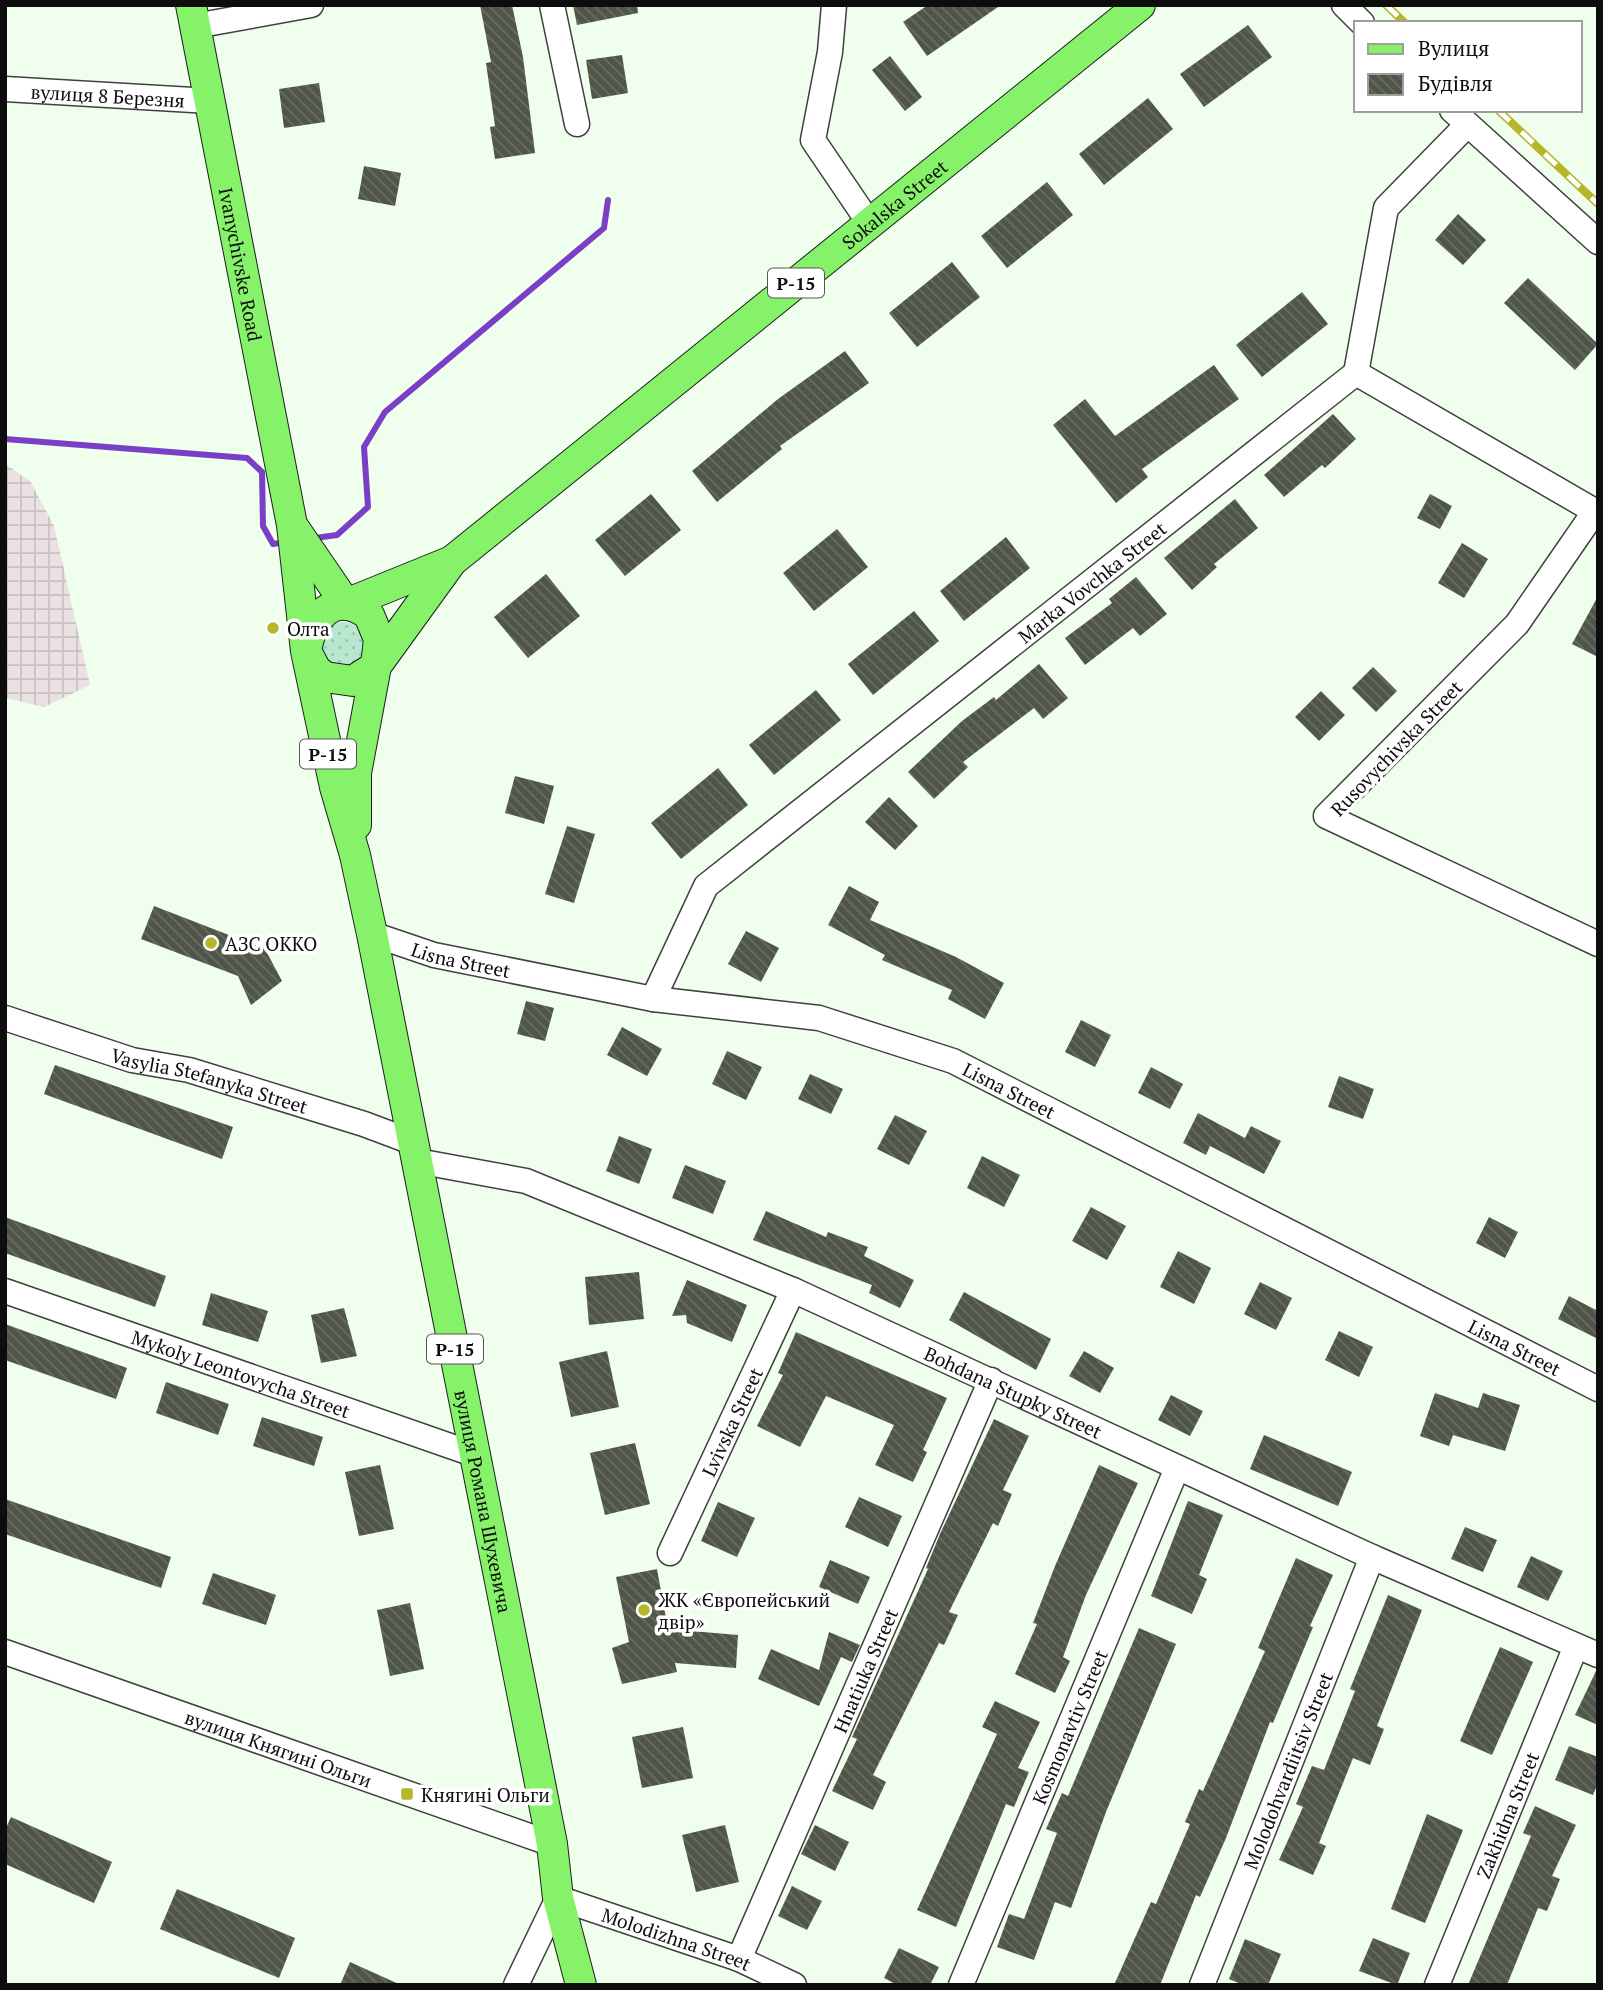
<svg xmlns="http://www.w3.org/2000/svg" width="1603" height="1990" font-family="'PT Serif',serif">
<defs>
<pattern id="industrial-grid" width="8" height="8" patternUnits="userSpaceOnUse" patternTransform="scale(1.75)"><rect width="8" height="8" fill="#ebe1e2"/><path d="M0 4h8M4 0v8" fill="none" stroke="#c8c0c1"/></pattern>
<pattern id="grass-dots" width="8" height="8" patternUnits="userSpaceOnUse" patternTransform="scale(1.75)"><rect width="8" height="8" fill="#b8e7d0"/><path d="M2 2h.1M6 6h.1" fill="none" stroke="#9dc5b1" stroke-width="1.8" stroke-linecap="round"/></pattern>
<pattern id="building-back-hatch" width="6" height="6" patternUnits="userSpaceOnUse" patternTransform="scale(1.75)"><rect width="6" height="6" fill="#505549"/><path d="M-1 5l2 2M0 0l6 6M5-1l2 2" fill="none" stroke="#6a6d64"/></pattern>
</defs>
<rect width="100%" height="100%" fill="#f0feed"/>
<polygon fill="url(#industrial-grid)" points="5,464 30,481 54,526 90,685 44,707 5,698"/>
<circle fill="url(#grass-dots)" cx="343" cy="645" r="23"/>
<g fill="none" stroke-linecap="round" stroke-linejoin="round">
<g stroke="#7a3ec7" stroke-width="6">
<polyline points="5,439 247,458 262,472 263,526 273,544 287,542"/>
<polyline points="315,538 337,535 368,507 364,447 385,412 604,228 608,200"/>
</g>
</g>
<g fill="url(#building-back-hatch)">
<polygon points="480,5 512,5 523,57 535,153 495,159 490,127 495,126 486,63 491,62"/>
<polygon points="573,5 637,5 638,13 577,25"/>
<polygon points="928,5 1001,5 927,56 903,22"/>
<polygon points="1248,25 1272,57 1204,107 1180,74"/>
<polygon points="622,55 628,93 592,99 586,60"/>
<polygon points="890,56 922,97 905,111 872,70"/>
<polygon points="319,83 325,122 284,128 279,89"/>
<polygon points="1148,98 1173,129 1104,185 1079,154"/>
<polygon points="364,166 401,173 395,206 358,199"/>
<polygon points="1047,182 1073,215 1007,268 981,236"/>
<polygon points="1458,214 1486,240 1463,265 1435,240"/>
<polygon points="952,262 980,297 917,347 889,313"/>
<polygon points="1528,278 1598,344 1575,370 1504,303"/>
<polygon points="1302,292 1328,324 1262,377 1236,345"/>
<polygon points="845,351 869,383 780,446 782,449 717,502 692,471 778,399"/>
<polygon points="1214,365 1239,399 1142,469 1148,477 1116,503 1053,425 1085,399 1115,436"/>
<polygon points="1333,414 1356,439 1325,468 1322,465 1284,497 1264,475"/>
<polygon points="651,494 681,530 625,576 595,540"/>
<polygon points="1430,494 1452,506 1440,529 1417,518"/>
<polygon points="1235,499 1258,528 1214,564 1217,567 1192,590 1164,558"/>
<polygon points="837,529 868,567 814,611 783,573"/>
<polygon points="1006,537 1030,568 964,621 940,591"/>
<polygon points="1462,543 1488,559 1464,598 1438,583"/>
<polygon points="546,574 580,616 528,658 494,617"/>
<polygon points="1136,577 1167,614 1140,636 1133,628 1085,665 1065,638 1112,603 1109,599"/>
<polygon points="1598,596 1598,657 1572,644"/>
<polygon points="914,611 939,641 873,695 848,664"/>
<polygon points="1039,664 1068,698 1043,719 1034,708 963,762 968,767 934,799 908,772 962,721 994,697 996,700"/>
<polygon points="1373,667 1397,691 1376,712 1352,688"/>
<polygon points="816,690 841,720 774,775 749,745"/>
<polygon points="1321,691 1345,715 1319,741 1295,717"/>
<polygon points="718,768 748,805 681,859 651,823"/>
<polygon points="515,776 554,786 544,824 505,813"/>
<polygon points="889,797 918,826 895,850 865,822"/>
<polygon points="567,826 595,834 574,903 545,894"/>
<polygon points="849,886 879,902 870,920 956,957 1004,983 985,1019 948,999 952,990 882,960 885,955 828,925"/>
<polygon points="154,906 265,949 282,981 251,1005 238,976 141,939"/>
<polygon points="746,931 779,948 761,982 728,964"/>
<polygon points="526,1001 554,1008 545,1041 517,1034"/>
<polygon points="1081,1020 1111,1035 1095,1067 1065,1052"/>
<polygon points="622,1027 662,1049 647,1076 607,1055"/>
<polygon points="727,1051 762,1067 746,1100 712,1084"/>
<polygon points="55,1065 233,1127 222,1159 44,1094"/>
<polygon points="1151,1067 1183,1084 1170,1109 1138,1093"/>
<polygon points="810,1074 843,1089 831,1114 798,1099"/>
<polygon points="1339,1076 1374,1089 1363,1119 1328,1107"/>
<polygon points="1198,1113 1245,1138 1251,1126 1281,1141 1264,1174 1210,1146 1206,1155 1183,1143"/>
<polygon points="895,1115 927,1131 909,1165 877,1149"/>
<polygon points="619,1136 652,1149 639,1184 606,1171"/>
<polygon points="982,1156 1020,1175 1004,1207 967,1188"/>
<polygon points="685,1165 726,1181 713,1214 672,1198"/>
<polygon points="1091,1207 1126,1226 1107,1260 1072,1241"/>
<polygon points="766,1211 826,1237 828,1232 868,1247 864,1256 914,1280 900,1308 869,1293 872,1285 753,1240"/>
<polygon points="5,1217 166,1276 155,1307 5,1253"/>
<polygon points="1489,1217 1518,1232 1505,1258 1476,1243"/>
<polygon points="1178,1251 1211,1268 1194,1304 1160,1287"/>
<polygon points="639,1272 644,1319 589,1325 585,1277"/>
<polygon points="687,1280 747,1305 732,1342 687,1323 686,1315 672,1316"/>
<polygon points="1260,1282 1292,1298 1276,1330 1244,1314"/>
<polygon points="964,1292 1051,1339 1036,1370 949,1320"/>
<polygon points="211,1293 268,1311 258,1342 202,1325"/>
<polygon points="1569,1296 1598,1311 1598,1339 1558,1319"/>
<polygon points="344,1308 357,1356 321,1363 311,1315"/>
<polygon points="5,1324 127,1368 116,1399 5,1360"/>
<polygon points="1339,1331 1373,1347 1359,1377 1325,1360"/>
<polygon points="796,1332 947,1398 923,1450 927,1452 913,1482 875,1465 894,1425 826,1396 800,1447 757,1426 783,1375 778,1373"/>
<polygon points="607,1351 619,1407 571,1417 559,1362"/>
<polygon points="1084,1351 1114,1368 1100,1393 1069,1376"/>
<polygon points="166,1382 229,1404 218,1435 156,1413"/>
<polygon points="1435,1393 1478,1408 1483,1393 1520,1405 1505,1451 1453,1435 1449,1446 1420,1436"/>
<polygon points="1171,1395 1203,1411 1190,1436 1158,1420"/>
<polygon points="262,1417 323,1437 314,1466 253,1446"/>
<polygon points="994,1419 1029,1436 1003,1490 1012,1494 998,1526 993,1523 949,1612 958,1615 944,1645 939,1643 873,1775 886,1782 873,1810 832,1791 857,1739 852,1737 928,1569 926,1568 940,1534"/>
<polygon points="1264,1435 1352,1472 1338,1506 1250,1469"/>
<polygon points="635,1443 650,1504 605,1515 590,1453"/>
<polygon points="380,1465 394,1529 359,1536 345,1472"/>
<polygon points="1099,1465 1138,1483 1086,1595 1063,1657 1070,1661 1055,1693 1015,1674 1037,1624 1033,1623 1055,1566"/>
<polygon points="859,1497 902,1516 888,1547 845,1527"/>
<polygon points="5,1499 171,1557 161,1588 5,1534"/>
<polygon points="1188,1501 1223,1515 1199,1575 1207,1579 1192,1614 1151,1596"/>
<polygon points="718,1502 755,1518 737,1557 701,1541"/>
<polygon points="1465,1527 1497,1540 1483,1572 1451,1559"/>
<polygon points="1531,1556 1563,1571 1548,1601 1517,1587"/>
<polygon points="1296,1558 1333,1575 1310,1626 1313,1627 1273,1723 1270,1722 1226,1838 1200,1897 1196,1895 1160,1985 1114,1985 1151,1902 1156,1904 1190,1824 1185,1822 1199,1789 1203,1791 1265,1651 1258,1648"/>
<polygon points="830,1560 870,1577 858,1604 819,1587"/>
<polygon points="657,1569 668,1629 738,1635 736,1668 675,1663 677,1672 622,1684 612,1648 629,1642 616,1577"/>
<polygon points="213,1573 276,1595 266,1625 202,1604"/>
<polygon points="1388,1595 1422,1610 1377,1726 1384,1729 1370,1765 1353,1758 1319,1843 1326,1846 1313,1875 1279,1860 1303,1807 1296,1804 1312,1766 1324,1770 1355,1691 1350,1689"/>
<polygon points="410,1603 424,1669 390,1676 377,1610"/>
<polygon points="1139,1628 1176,1644 1106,1812 1071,1908 1055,1902 1034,1960 997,1947 1009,1914 1024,1919 1057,1833 1046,1829 1062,1793 1068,1796"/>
<polygon points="829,1632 860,1645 852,1662 841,1657 819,1706 758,1679 771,1649 819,1670"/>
<polygon points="1500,1647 1533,1662 1492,1755 1460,1741"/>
<polygon points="1597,1669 1598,1670 1598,1725 1575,1715"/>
<polygon points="995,1701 1040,1722 1018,1768 1029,1772 1014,1807 1006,1804 956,1927 917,1910 997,1734 982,1727"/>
<polygon points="683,1727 693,1778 642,1788 632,1737"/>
<polygon points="1569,1746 1598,1757 1598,1783 1593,1795 1555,1780"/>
<polygon points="1535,1806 1576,1825 1552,1876 1560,1879 1547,1911 1538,1908 1507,1985 1468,1985 1531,1836 1523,1833"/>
<polygon points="1427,1814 1463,1830 1425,1923 1391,1909"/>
<polygon points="11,1817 112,1862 94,1903 5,1864 5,1830"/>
<polygon points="725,1825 739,1882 696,1892 682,1835"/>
<polygon points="815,1825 849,1842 835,1871 801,1854"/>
<polygon points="792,1886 822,1901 807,1930 778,1916"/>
<polygon points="177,1889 295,1938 279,1978 160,1929"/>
<polygon points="1373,1938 1410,1953 1397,1985 1359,1971"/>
<polygon points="1245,1939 1281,1954 1268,1985 1243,1985 1229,1979"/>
<polygon points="899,1948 939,1967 930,1985 897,1985 884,1978"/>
<polygon points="350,1962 401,1985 340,1985"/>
</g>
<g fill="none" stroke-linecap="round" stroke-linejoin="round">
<g stroke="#404040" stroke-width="27">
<g id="minor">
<polyline points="552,5 577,124"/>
<polyline points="834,5 830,52 813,140 870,224"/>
<polyline points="1344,5 1362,23"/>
<polyline points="195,26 311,5"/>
<path id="s1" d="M5,89L210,101"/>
<polyline points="1452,110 1598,242"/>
<polyline points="1356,373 1386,208 1467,125"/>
<polyline points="1356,373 1598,513"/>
<polyline points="1595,511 1517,624 1326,816 1598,944"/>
<path id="s2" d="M372,934L434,955L653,999L819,1018L953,1061L1598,1389"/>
<path id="s3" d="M653,999L706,886L1356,373"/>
<path id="s4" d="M5,1018L132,1060L189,1070L364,1124L412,1142"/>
<path id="s5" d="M417,1161L526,1181L793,1290L1372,1557L1598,1655"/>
<path id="s6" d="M5,1291L476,1455"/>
<path id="s7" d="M670,1553L793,1290"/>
<path id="s8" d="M5,1652L552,1844"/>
<path id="s9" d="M739,1959L991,1380"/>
<path id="s10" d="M516,1985L558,1898L739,1959L794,1985"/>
<path id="s11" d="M961,1985L1177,1468"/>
<path id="s12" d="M1202,1985L1372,1557"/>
<path id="s13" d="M1437,1985L1576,1646"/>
</g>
</g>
<g stroke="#1e1e1e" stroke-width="32">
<g id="major">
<path id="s14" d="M191,5L292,525L306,651L316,670L325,677L353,681L376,666L379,639L369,615C334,589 312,616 306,651L335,787L355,855L372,934L552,1844L558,1898L581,1985"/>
<polyline points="294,528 346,604 452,561"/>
<path id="s15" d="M356,825V773L376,666L452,561L1140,5"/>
</g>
</g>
<use href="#minor" stroke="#fff" stroke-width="24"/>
<use href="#major" stroke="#85f269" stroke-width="30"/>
<g stroke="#b6b52b" stroke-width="8">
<g id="rail">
<polyline points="1386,5 1405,23"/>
<polyline points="1498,110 1598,204"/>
</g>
</g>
<use href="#rail" stroke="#fff" stroke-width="5" stroke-dasharray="16" stroke-linecap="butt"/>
</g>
<g fill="#b6b52b" stroke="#fff" stroke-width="2.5">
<circle cx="273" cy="628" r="7"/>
<circle cx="211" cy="943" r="7"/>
<circle cx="644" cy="1610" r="7"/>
<rect x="400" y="1787" width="14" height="14" rx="3.5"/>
</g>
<g text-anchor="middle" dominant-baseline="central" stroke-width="7" stroke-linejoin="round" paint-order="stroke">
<g fill="#fff" stroke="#565656" stroke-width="2">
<rect x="768" y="268.5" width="56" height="29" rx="5"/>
<rect x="300" y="739.5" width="56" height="29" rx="5"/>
<rect x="427" y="1334.5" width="56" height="29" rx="5"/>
</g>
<g font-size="18" font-weight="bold" fill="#0d0d0d">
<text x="796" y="283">Р-15</text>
<text x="328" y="754">Р-15</text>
<text x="455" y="1349">Р-15</text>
</g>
<g font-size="19" fill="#0d0d0d" stroke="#fff">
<text stroke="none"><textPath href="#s1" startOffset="103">вулиця 8 Березня</textPath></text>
<text stroke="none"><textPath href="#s15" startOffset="859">Sokalska Street</textPath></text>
<text stroke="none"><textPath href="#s14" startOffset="264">Ivanychivske Road</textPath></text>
<text stroke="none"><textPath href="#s3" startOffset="616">Marka Vovchka Street</textPath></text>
<text transform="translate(1396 748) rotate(-46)">Rusovychivska Street</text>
<text stroke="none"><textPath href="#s2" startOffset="93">Lisna Street</textPath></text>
<text stroke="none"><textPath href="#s4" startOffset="214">Vasylia Stefanyka Street</textPath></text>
<text stroke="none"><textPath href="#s2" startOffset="660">Lisna Street</textPath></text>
<text stroke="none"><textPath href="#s2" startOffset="1227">Lisna Street</textPath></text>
<text stroke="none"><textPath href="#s6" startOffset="250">Mykoly Leontovycha Street</textPath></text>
<text stroke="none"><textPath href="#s5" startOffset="642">Bohdana Stupky Street</textPath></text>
<text stroke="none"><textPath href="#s7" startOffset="145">Lvivska Street</textPath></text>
<text stroke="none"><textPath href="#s14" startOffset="1760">вулиця Романа Шухевича</textPath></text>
<text stroke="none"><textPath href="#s9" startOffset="315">Hnatiuka Street</textPath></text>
<text stroke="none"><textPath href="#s11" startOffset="280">Kosmonavtiv Street</textPath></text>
<text stroke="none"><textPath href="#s8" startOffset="290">вулиця Княгині Ольги</textPath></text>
<text stroke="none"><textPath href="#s12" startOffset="231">Molodohvardiitsiv Street</textPath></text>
<text stroke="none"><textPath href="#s13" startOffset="184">Zakhidna Street</textPath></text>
<text stroke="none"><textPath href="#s10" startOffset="222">Molodizhna Street</textPath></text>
</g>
<g font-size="19" fill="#0d0d0d" stroke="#fff" text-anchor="start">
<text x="287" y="628">Олта</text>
<text x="225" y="943">АЗС ОККО</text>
<text x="658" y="1599">ЖК «Європейський<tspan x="658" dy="22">двір»</tspan></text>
<text x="421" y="1794">Княгині Ольги</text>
</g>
</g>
<rect width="1603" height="1990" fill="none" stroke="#0d0d0d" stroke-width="14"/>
<rect x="1354" y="21" width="228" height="91" fill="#ffffff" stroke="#9e9e9e" stroke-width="2"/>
<rect x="1368" y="44" width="35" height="10" fill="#85f269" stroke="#9e9e9e" stroke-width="2"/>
<text x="1418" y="56" font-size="21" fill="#0d0d0d">Вулиця</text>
<rect x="1368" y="74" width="35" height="21" fill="url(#building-back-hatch)" stroke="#9e9e9e" stroke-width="2"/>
<text x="1418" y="91" font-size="21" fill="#0d0d0d">Будівля</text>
</svg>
